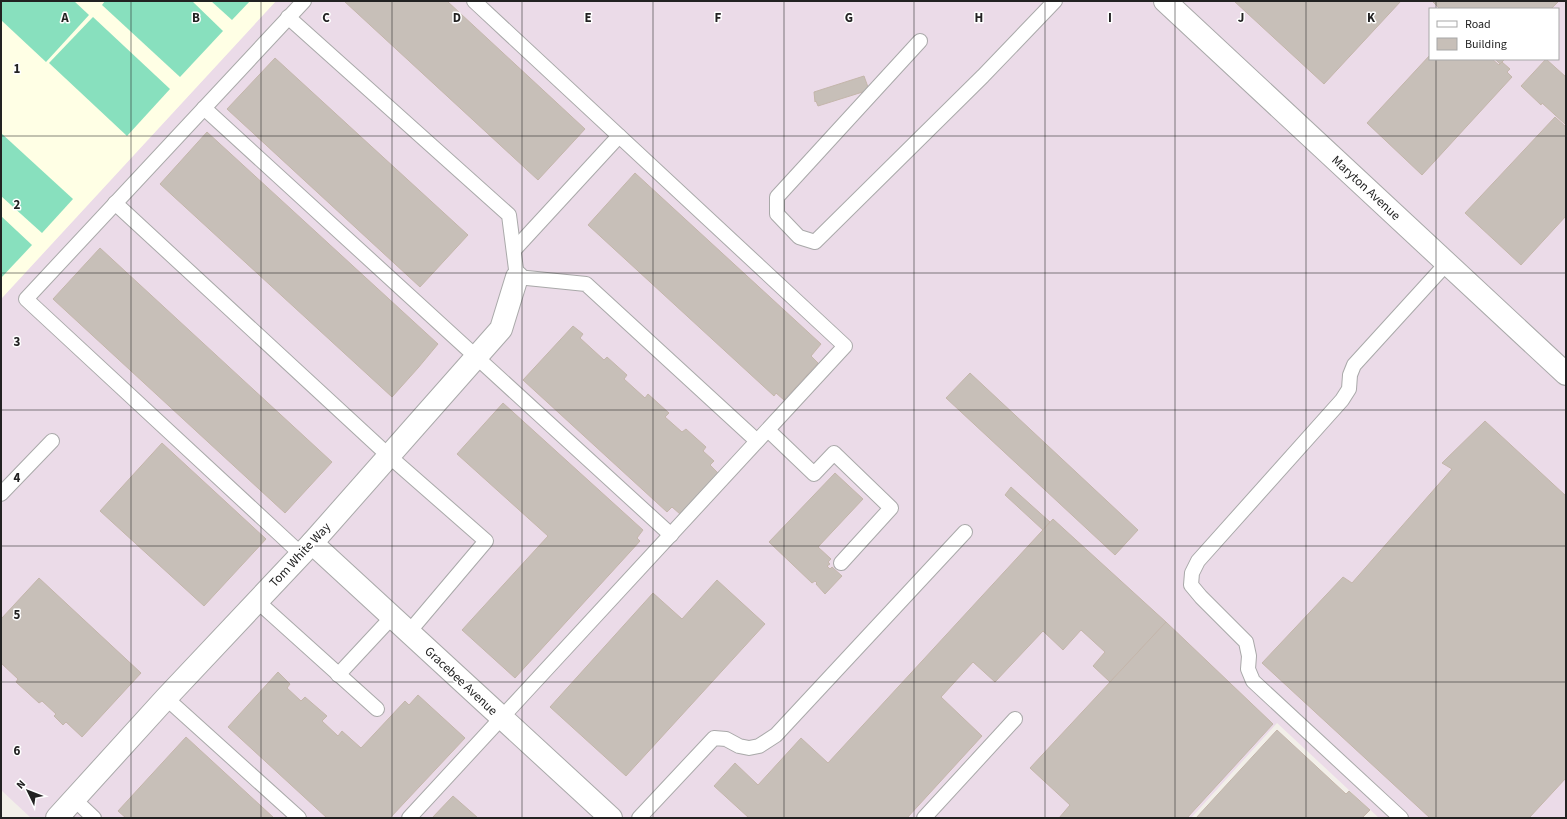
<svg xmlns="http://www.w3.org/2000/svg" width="1567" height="819" font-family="'Source Sans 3',sans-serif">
<rect width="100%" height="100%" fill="#f2efe9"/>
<path fill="#ebdbe8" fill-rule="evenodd" d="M276,1H1566V818H1379L1277,723L1191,818H31L1,790V299ZM1430,9H1558V59H1430Z"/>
<polygon fill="#ffffe5" points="1,1 276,1 1,299"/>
<g fill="#88e0be">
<polygon points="1,1 74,1 89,15 46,62 1,20"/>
<polygon points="105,1 192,1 223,31 180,77 102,5"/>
<polygon points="211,1 250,1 232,20"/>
<polygon points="93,17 170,89 127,136 49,63"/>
<polygon points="1,133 73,199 42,233 1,196"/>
<polygon points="1,216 32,245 1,278"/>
</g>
<g fill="#c7bfb8" stroke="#c4b6ab">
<polygon points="344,1 447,1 585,129 538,180"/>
<polygon points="1234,1 1401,1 1324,84"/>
<polygon points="1432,1 1559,1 1551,9 1440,9"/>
<polygon points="1430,55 1430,59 1492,59 1499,65 1502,62 1510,69 1507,72 1512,77 1422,175 1367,123"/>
<polygon points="275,58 468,235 420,287 227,109"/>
<polygon points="1495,59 1505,59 1500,64"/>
<polygon points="1546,59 1566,77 1566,125 1542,103 1541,105 1521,86"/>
<polygon points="864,76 869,90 818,106 816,101 815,102 814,92"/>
<polygon points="1555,117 1566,127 1566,216 1521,265 1465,213"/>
<polygon points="207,132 438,344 418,368 392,397 160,184"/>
<polygon points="635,173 821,344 811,356 818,363 784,400 776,393 774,396 588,225"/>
<polygon points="100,248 332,462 285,513 53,299"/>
<polygon points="573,326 583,334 580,338 604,360 607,357 627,375 624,379 645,398 648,394 669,413 665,417 682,432 686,429 706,447 703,451 714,461 710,465 718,473 680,514 672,507 667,512 523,380"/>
<polygon points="970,373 1138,530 1115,555 946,398"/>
<polygon points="503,403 643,530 637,538 640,541 515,678 462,630 548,536 457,454"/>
<polygon points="1485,421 1566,496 1566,778 1529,818 1430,818 1262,663 1343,577 1352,583 1452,469 1442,463"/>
<polygon points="162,443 266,539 204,606 100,511"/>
<polygon points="835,473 863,499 818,547 831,559 828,562 830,564 827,566 830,569 832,567 842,576 825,594 816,584 817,583 815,581 812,583 769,542"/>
<polygon points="1011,487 1050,522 1043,530 1005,495"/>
<polygon points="1053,519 1166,622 1110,682 1093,666 1105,652 1081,630 1063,650 1043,631 995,682 973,662 941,697 982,736 907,818 749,818 714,786 735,763 758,785 801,738 828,763"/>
<polygon points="39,578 141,673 82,737 66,722 63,725 54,716 56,714 42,701 39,703 16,682 18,679 1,663 1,619"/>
<polygon points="717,580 765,624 626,776 550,707 653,593 682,619"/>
<polygon points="1166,622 1273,724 1187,818 1059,818 1070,805 1030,768"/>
<polygon points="278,672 290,684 287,688 301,701 305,697 327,716 322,721 338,736 342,731 361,748 405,701 409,705 418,695 465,738 390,818 327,818 228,727"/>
<polygon points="1277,730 1346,794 1349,791 1370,810 1362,818 1196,818"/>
<polygon points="186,737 274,818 126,818 118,811"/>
<polygon points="453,796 478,818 432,818"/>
</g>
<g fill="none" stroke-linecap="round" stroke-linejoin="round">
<g stroke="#a9a9a9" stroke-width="16">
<g id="service">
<polyline points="288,17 509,215 517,277 586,284 757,441"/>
<polyline points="920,41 777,197 777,214 799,237 815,242 983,76 1055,1"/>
<polyline points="204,108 671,535"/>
<polyline points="115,203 389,456 486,541 409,632"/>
<polyline points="514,250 619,136"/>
<polyline points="768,430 814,474 834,453 891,508 841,563"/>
<polyline points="1,494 52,441"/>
<polyline points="301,554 26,299 304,1"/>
<polyline points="257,601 377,709"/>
<polyline points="338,675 392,617"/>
<polyline points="166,698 299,818"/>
<polyline points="74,799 94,818"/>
<polyline points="409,818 845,346 474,1"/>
<polyline points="639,818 714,738 726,739 739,746 749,748 759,746 776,735 965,532"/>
<polyline points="924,818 1015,719"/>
<polyline points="1401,818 1253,681 1248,669 1249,656 1246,642 1201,597 1191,585 1192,573 1198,561 1342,400 1349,389 1350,375 1354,365 1447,263"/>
</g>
</g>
<g stroke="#a9a9a9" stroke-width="24">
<g id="minor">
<polyline points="1165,1 1566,374"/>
<polyline points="312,543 611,818"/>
<polyline points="57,818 166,698 312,543 501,329 517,277"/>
</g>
</g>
<use href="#service" stroke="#fff" stroke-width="14"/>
<use href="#minor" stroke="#fff" stroke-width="22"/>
</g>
<path fill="none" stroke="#222" stroke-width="1" stroke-opacity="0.55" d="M131,1V818M261,1V818M392,1V818M522,1V818M653,1V818M784,1V818M914,1V818M1045,1V818M1175,1V818M1306,1V818M1436,1V9M1436,59V818M1,136H1566M1,273H1566M1,410H1566M1,546H1566M1,682H1566"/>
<g text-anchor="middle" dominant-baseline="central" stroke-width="3" stroke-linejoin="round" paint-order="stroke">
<g font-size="13" fill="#222" stroke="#fff">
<text transform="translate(1366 188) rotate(43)">Maryton Avenue</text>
<text transform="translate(300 555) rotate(-47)">Tom White Way</text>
<text transform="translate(461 681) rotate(43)">Gracebee Avenue</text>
</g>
</g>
<g font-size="13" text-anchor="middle" font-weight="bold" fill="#222" stroke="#fff" stroke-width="3" stroke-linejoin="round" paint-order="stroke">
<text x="65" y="22">A</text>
<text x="196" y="22">B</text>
<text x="326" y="22">C</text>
<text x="457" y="22">D</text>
<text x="588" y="22">E</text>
<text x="718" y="22">F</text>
<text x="849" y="22">G</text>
<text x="979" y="22">H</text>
<text x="1110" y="22">I</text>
<text x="1241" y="22">J</text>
<text x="1371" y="22">K</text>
<text x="17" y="73">1</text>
<text x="17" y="209">2</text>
<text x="17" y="346">3</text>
<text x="17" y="482">4</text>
<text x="17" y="619">5</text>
<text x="17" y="755">6</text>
</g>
<rect width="1567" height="819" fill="none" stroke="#222222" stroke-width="4"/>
<rect x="1429" y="8" width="130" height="52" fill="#ffffff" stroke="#a7a7a7"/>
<rect x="1437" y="21" width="20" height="6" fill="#ffffff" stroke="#a7a7a7"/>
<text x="1465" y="28" font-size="12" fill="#222222">Road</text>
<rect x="1437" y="38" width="20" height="12" fill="#c7bfb8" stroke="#a7a7a7"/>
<text x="1465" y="48" font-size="12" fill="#222222">Building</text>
<g transform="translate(28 791) rotate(313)" stroke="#ffffff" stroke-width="3" paint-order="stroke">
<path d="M0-3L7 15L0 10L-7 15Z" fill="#222222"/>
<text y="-6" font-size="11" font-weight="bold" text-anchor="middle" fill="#222222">N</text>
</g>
</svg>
